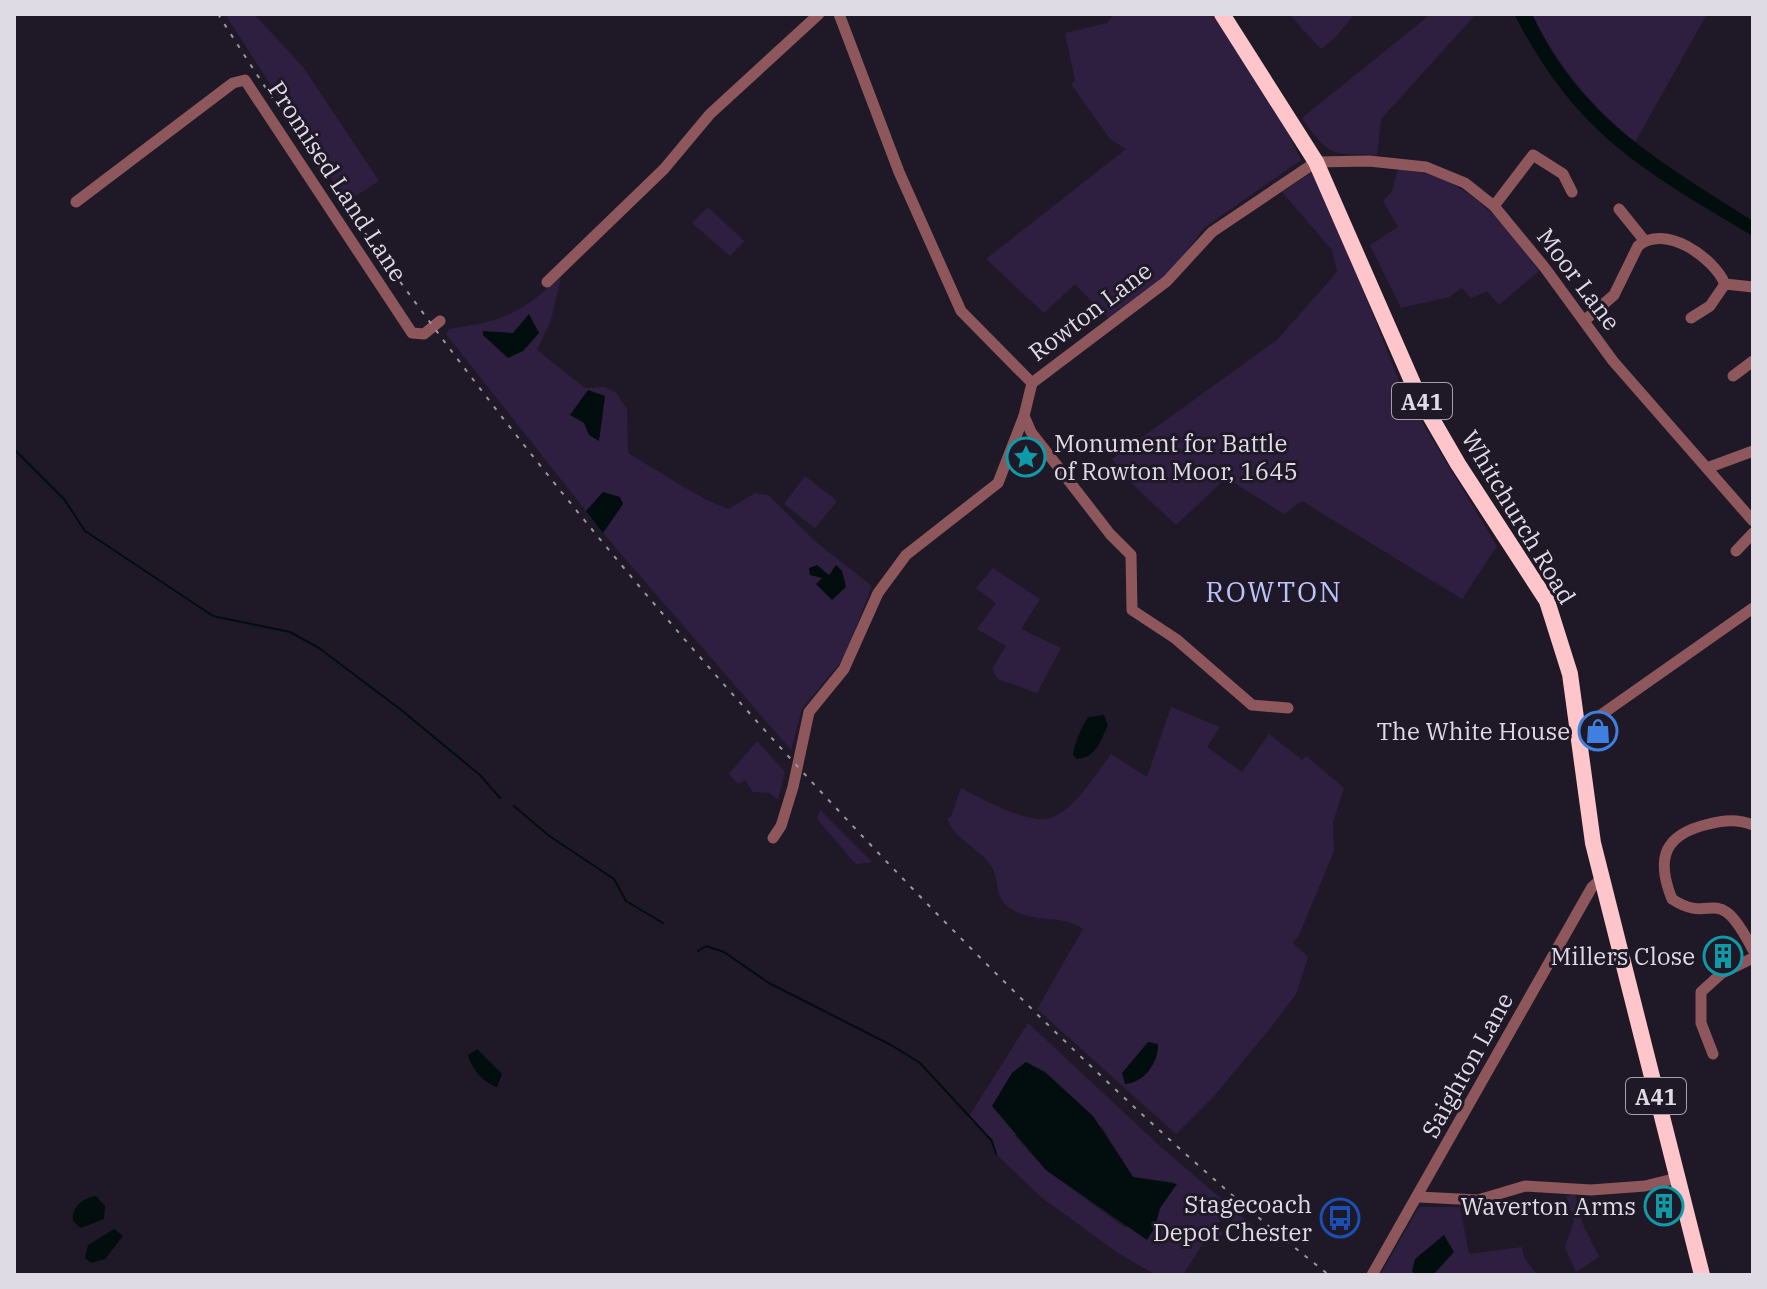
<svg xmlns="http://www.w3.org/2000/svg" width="1767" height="1289" font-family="'IBM Plex Serif',serif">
<rect width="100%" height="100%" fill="#1f1927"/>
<g fill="#2e1f40" fill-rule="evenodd">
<polygon points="225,14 254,14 303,67 379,181 346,202"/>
<polygon points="1114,14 1214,14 1269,95 1301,160 1204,228 1168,276 1109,319 1075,284 1044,313 986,259 1126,149 1110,139 1071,84 1075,80 1065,33 1107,23"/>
<polygon points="1289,14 1354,14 1336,37 1321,49"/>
<path d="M1431,14H1476L1381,119L1377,155C1330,154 1330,157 1302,118Z"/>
<path d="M1532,14H1707L1634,144C1591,104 1558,67 1532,14Z"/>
<path d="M1398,169C1469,176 1499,218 1539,271L1499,305L1487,291L1471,298L1462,288L1449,297L1401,308L1370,245L1398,227L1383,201L1392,191Z"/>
<polygon points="1312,172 1351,257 1402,389 1497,546 1462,599 1302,501 1284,514 1226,478 1176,525 1126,478 1112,459 1277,340 1337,272 1332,250 1282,192"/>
<polygon points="708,207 744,241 730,256 692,223"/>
<path d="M561,277L551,320L537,350L585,388L605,387L616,393L627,409L628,453C656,469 702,501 729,509L755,493L768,495L816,542L872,586L844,658L802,709L791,750L603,533L620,508L603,492L586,511L446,334L449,329C507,320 517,315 561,277Z"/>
<polygon points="805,476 837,501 815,528 784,504"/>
<polygon points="993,568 1040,599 1021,629 1061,648 1037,693 998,679 992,669 1006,646 977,629 996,603 976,588"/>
<path d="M1171,707L1220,727L1207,747L1242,772L1269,734L1302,760L1306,756L1344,788L1333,822L1334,851L1299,935L1293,943L1308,957L1296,994L1272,1026L1214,1096L1176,1134L1037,1009L1083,929C1064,915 1039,922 1019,913C988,899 1004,882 989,863C977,847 954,839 947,818L951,817L961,788C980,798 1029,825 1050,818C1075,810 1096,774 1111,754L1147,777Z"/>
<polygon points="757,741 785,772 778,800 769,793 753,792 745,780 738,784 729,774"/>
<polygon points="820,810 872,862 856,864 817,819"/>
<path d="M1028,1023L1162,1148L1260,1232L1257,1242L1225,1215L1215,1226L1223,1233L1218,1238L1210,1232L1183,1275H1156L1118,1253L1041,1197L996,1154L992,1141L968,1118ZM1102,1127L1133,1177L1174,1182L1160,1208L1155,1227H1124L1046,1170L1014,1135Z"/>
<polygon points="1575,1195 1584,1227 1599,1257 1576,1272 1565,1247 1574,1221 1566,1196"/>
<polygon points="1419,1207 1460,1207 1469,1254 1522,1247 1524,1257 1537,1275 1380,1275"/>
</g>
<g fill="#020d0d">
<path d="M1514,14H1532C1580,118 1661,162 1753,221V236C1641,169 1577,135 1514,14Z"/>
<polygon points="529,314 539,333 523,351 508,358 483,335 483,331 513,333"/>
<polygon points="588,390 605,396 599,441 589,435 584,423 570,415"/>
<polygon points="603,492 620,497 623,504 603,533 586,511"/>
<polygon points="817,565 829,575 836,565 842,571 846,587 832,600 816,584 822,578 810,575 809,568"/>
<path d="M1104,715L1108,725C1101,740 1096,758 1077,759L1073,755C1075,741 1081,729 1088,717Z"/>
<path d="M1148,1042L1158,1044C1159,1062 1144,1083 1125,1084L1122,1073Z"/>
<path d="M477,1049L502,1074L497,1087C484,1084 471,1068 468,1055Z"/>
<polygon points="1026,1062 1045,1072 1093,1116 1133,1177 1177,1184 1160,1208 1155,1227 1147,1240 1046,1170 992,1106 1012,1073"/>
<path d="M96,1196L105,1206L104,1219L81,1228L73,1221C71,1207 83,1198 96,1196Z"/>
<polygon points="114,1229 123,1236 105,1259 91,1263 85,1258 88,1245"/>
<polygon points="1444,1235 1454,1252 1433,1275 1415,1275 1412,1271 1415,1259"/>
</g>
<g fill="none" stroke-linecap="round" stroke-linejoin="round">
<g stroke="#020d0d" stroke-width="2">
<polyline points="14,449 64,499 85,531 213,616 290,632 319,648 400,709 480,775 500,798"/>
<polyline points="514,806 548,835 614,879 626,901 663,923"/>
<polyline points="698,951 706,946 724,952 769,983 891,1045 920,1063 992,1141 996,1154"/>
</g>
<g stroke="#8e575c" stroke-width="11">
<polyline points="839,14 899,172 961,311 1032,383"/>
<polyline points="76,202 233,83 245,80 412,333 424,334 440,321"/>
<polyline points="1494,206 1533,155 1563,174 1572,192"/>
<polyline points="1619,209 1644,240"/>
<polyline points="547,282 664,169 710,114 819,14"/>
<polyline points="1691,318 1710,306 1725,284"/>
<path d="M1584,321L1614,295L1638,246C1665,223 1713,257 1725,284L1753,287"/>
<polyline points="1733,376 1753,361"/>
<polyline points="1032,383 1167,281 1212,232 1316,162 1369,161 1426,167 1465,183 1494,206 1545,268 1613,361 1753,521"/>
<polyline points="1024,416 1031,432 1110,534 1131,555 1132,610 1176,639 1252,705 1288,708"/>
<polyline points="1707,468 1753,451"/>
<polyline points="1736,551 1753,533"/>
<polyline points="1578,731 1753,608"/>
<path d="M1753,825C1739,819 1723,820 1709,824C1665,834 1655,857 1672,899C1714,927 1716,878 1753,950"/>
<polyline points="773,838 781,826 793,787 809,712 844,669 878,593 906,555 998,483 1024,416 1032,383"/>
<polyline points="1713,1054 1701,1023 1701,992 1722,973 1753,958"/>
<polyline points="1419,1197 1478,1200 1525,1186 1591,1190 1645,1186 1677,1178"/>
<polyline points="1372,1275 1592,887 1601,879"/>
</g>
<polyline stroke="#fec6ca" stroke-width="16" points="1222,14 1316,162 1418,395 1458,464 1547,601 1570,674 1593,843 1702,1275"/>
<path stroke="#9a96a1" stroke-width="2" stroke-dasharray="4 8" stroke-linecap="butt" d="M218,14C425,341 672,643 942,919C1064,1043 1192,1167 1329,1275"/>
</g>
<defs>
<g id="sight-ring" transform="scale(2)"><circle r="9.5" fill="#1f1927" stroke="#0f9aa8" stroke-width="1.5"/><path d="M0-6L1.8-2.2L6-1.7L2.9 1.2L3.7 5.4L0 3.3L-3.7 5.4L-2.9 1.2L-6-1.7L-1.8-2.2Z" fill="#0f9aa8"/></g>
<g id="shop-ring" transform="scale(2)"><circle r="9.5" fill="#1f1927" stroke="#3f7fe0" stroke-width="1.5"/><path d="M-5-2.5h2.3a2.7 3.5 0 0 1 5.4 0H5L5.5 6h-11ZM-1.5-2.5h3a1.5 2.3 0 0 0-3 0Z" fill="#3f7fe0"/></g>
<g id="building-ring" transform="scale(2)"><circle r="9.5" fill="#1f1927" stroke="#0f9aa8" stroke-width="1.5"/><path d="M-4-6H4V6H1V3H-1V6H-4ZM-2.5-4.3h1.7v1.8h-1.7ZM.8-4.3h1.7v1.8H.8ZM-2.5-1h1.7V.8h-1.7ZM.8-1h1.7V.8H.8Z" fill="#0f9aa8"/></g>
<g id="bus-ring" transform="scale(2)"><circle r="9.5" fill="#1f1927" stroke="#1a4fb4" stroke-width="1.5"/><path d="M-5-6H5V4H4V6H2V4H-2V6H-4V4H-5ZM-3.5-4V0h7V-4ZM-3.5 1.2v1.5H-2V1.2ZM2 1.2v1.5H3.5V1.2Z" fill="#1a4fb4"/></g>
</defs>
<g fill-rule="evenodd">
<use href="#sight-ring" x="1026" y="457"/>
<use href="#shop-ring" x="1598" y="731"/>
<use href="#building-ring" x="1723" y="956"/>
<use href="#building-ring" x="1664" y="1206"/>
<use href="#bus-ring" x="1340" y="1218"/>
</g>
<g text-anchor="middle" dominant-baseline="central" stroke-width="6" stroke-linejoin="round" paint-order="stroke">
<g fill="#1f1927" stroke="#a5a1ac" stroke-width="2">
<rect x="1392" y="383" width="60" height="36" rx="6"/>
<rect x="1626" y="1078" width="60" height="36" rx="6"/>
</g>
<g font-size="22" font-weight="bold" fill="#dfdbe5">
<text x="1422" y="401">A41</text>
<text x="1656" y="1096">A41</text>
</g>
<g font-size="24" fill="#dfdbe5" stroke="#1f1927">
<text transform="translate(338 181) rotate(57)">Promised Land Lane</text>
<text transform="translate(1579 279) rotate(53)">Moor Lane</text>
<text transform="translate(1090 311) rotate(-37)">Rowton Lane</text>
<text transform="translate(1519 517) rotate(59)">Whitchurch Road</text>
<text transform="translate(1467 1065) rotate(-61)">Saighton Lane</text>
</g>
<g font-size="24" fill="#dfdbe5" stroke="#1f1927" text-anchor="end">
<text x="1054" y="443" text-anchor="start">Monument for Battle<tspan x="1054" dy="28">of Rowton Moor, 1645</tspan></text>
<text x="1570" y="731">The White House</text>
<text x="1695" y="956">Millers Close</text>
<text x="1312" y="1204">Stagecoach<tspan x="1312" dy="28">Depot Chester</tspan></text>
<text x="1636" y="1206">Waverton Arms</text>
</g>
<g font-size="28" letter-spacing="2" fill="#bcc3fc" stroke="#1f1927">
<text x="1274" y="591">ROWTON</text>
</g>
</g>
<rect width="1767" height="1289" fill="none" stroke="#dfdbe5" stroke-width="32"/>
</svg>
